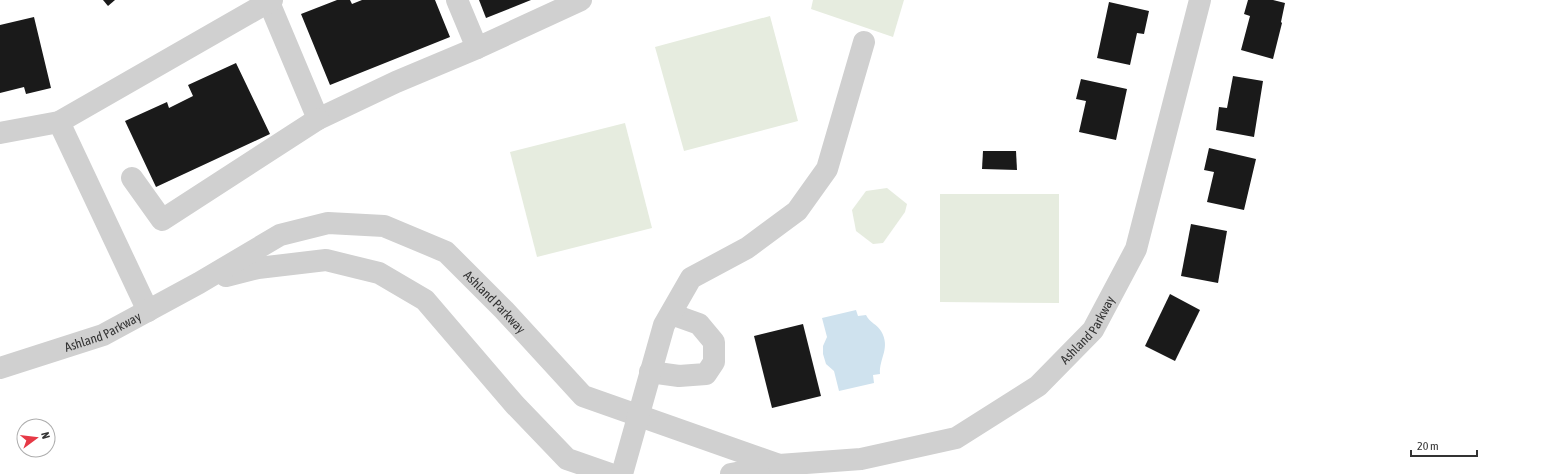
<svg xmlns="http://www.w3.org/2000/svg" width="1555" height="474" font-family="'Asap Condensed',sans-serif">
<rect width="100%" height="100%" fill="#fff"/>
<g fill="#e6ecdf">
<polygon points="813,0 904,0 893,37 811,9"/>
<polygon points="770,16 798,121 684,151 655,47"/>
<polygon points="625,123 652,228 537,257 510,152"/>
<polygon points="887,188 907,204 905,212 883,243 873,244 856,231 852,210 866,191"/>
<polygon points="940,194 1059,194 1059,303 940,302"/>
</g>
<path fill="#cfe2ee" d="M856,310L858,316L866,315C870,323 877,324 881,331C891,348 879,358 880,374L873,375L874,383L839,391L834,371L826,364L823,354V346L827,337L822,318Z"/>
<g fill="#1a1a1a">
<polygon points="103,0 115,0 108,6"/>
<polygon points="337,0 350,0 352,4 362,0 435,0 450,37 330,85 301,14"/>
<polygon points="479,0 531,0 486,18"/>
<polygon points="1248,0 1273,0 1285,3 1281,22 1282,23 1273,59 1241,50 1250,16 1244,14"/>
<polygon points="1109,2 1149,11 1144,34 1137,33 1130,65 1097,58"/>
<polygon points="34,17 51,88 26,94 24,87 0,93 0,25"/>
<polygon points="236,63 270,134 156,187 125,121 167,102 169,108 193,96 188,85"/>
<polygon points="1233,76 1263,81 1254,137 1216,130 1219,107 1227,108"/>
<polygon points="1081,79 1127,89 1116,140 1079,132 1086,101 1076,99"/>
<polygon points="1209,148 1256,159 1244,210 1207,202 1214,172 1204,170"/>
<polygon points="983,151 1016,151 1017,170 982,169"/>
<polygon points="1191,224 1227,231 1218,283 1181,276"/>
<polygon points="1170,294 1200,310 1175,361 1145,346"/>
<polygon points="803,324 821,396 772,408 754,336"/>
</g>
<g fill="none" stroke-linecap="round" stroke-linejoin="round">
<g stroke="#d0d0d0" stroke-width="22">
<polyline points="268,0 318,119 396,82 477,48"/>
<polyline points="457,0 477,48 581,0"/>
<polyline points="59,122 148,311"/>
<polyline points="0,133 59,122 272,0"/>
<polyline points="132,178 162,220 318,119"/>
<polyline points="226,276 258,268 326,260 379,273 425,300 515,405 567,459 610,474"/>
<path id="s1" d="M0,368L103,335L199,283L280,235L328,223L384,226L446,252L504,310L583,396L779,465L731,474"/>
<polyline points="650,372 679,376 706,374 714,362 714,342 699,324 671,314"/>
<path id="s2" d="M779,465L861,459L956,438L1038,386L1093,330L1136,249L1200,0"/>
<polyline points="622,474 664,325 691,278 747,248 797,211 827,169 864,42"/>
</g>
</g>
<g text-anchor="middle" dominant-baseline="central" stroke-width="4" stroke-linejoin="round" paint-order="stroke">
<g font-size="13" fill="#333" stroke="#fff">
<text stroke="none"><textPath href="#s1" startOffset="554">Ashland Parkway</textPath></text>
<text stroke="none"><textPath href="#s2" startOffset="352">Ashland Parkway</textPath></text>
<text stroke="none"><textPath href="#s1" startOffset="109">Ashland Parkway</textPath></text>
</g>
</g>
<g transform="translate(36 438) rotate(75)"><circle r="19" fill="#ffffff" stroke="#adadad"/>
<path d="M0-3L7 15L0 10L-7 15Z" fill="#e63946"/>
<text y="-6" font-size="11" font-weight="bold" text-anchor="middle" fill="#333333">N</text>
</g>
<path d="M1411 450v6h66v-6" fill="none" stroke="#333333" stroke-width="2"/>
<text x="1417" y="450" font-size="12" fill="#333333" stroke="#ffffff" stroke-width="3" paint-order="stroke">20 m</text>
</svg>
